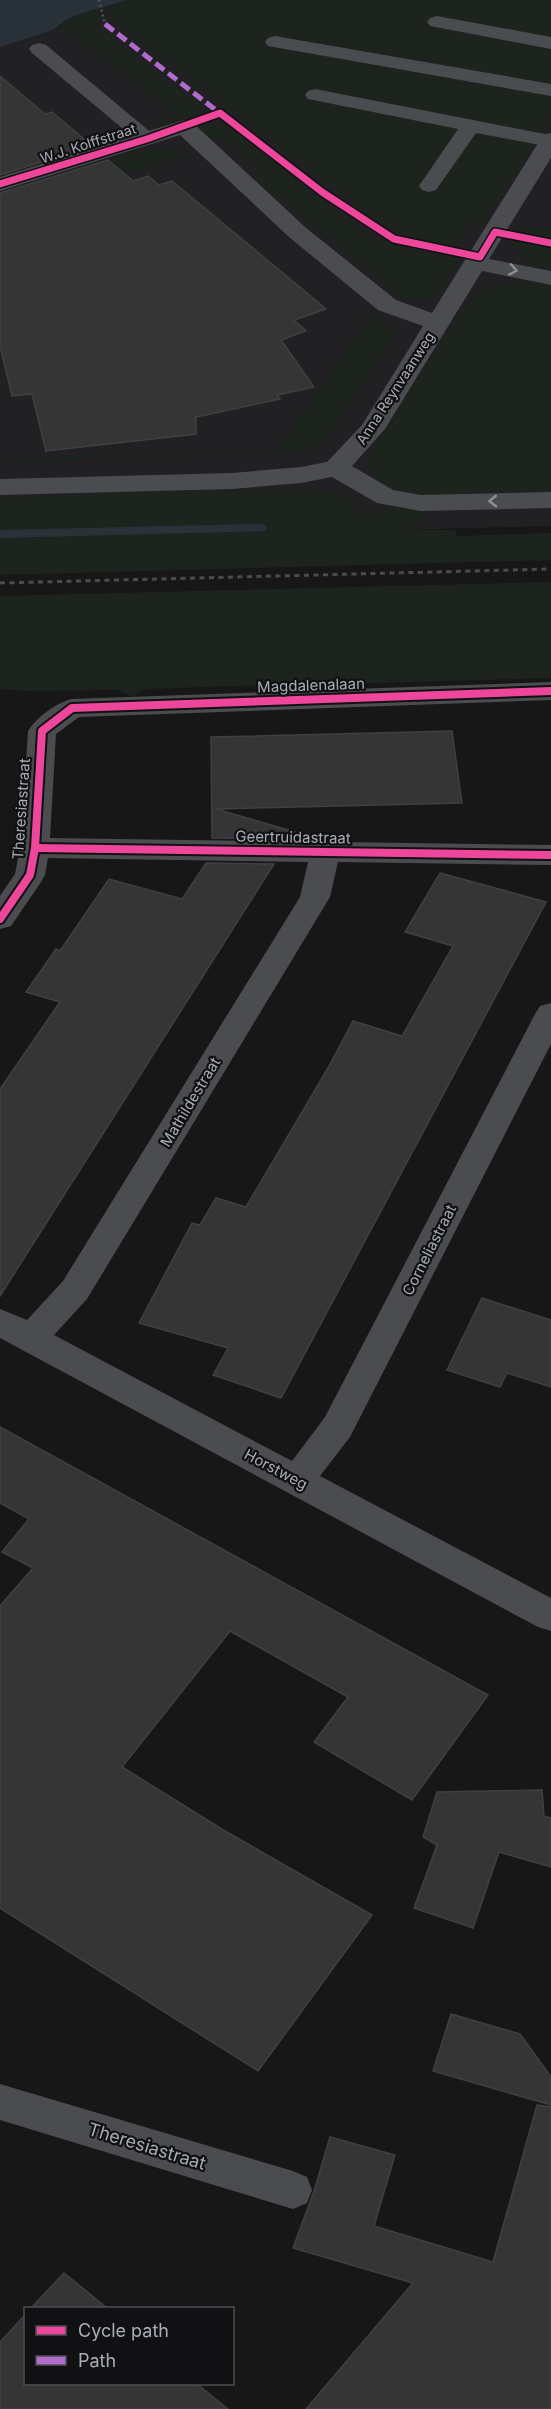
<svg xmlns="http://www.w3.org/2000/svg" width="551" height="2409" font-family="Inter,sans-serif">
<rect width="100%" height="100%" fill="#171717"/>
<polygon fill="#212123" points="0,0 551,0 551,526 327,532 0,504"/>
<g fill="#1d241e">
<path d="M127,0H551V116L483,223L470,221C465,228 461,240 454,244C441,251 390,227 378,220L115,22L112,23L107,6Z"/>
<polygon points="96,10 100,24 95,25 200,106 198,114 157,128 154,124 179,115 65,29 53,30 64,21"/>
<path d="M211,124L227,126L357,227C388,248 422,252 459,259C443,284 438,305 404,300L259,182L260,170L227,141L208,138L196,128Z"/>
<polygon points="153,146 176,148 188,155 13,213 0,194 41,183"/>
<polygon points="519,228 551,228 551,270 535,268 511,245"/>
<path d="M512,281L551,285V492C526,492 502,493 477,494C443,495 347,504 377,442L471,298L480,290Z"/>
<polygon points="372,311 397,333 336,426 321,441 302,451 260,454 0,461 0,459 30,457 274,453 279,449"/>
<polygon points="290,489 321,490 357,500 352,506 360,509 358,512 378,516 386,506 412,510 434,509 406,530 456,530 457,536 551,533 551,560 0,575 0,497"/>
<polygon points="551,582 551,678 336,684 321,692 301,684 144,689 132,697 118,690 26,691 0,689 0,596"/>
</g>
<polygon fill="#2a3239" points="0,0 127,0 79,14 64,21 53,30 0,47"/>
<g fill="none" stroke-linecap="round" stroke-linejoin="round">
<polygon fill="#2a3239" fill-rule="evenodd" points="260,524 265,525 267,528 265,531 0,538 0,530"/>
</g>
<g fill="#353536" stroke="#3f4043" stroke-width="1.5">
<polygon points="0,76 45,114 52,112 92,146 0,175"/>
<polygon points="108,160 133,181 148,176 159,185 172,181 326,309 294,320 306,331 281,340 314,387 277,395 280,399 196,417 196,434 46,451 32,394 12,396 0,346 0,193"/>
<polygon points="452,731 462,803 216,809 295,832 290,839 212,838 211,737"/>
<polygon points="206,863 274,864 0,1296 0,1089 60,1002 26,992 56,949 60,951 109,879 182,899"/>
<polygon points="440,873 546,902 281,1398 213,1375 228,1348 139,1323 192,1223 200,1225 216,1198 246,1207 328,1068 353,1021 402,1036 453,946 405,932"/>
<polygon points="482,1298 551,1320 551,1387 507,1373 500,1387 447,1370"/>
<polygon points="0,1427 488,1695 412,1800 314,1742 348,1697 230,1631 122,1767 225,1831 372,1915 258,2071 0,1908 0,1606 33,1568 2,1552 29,1519 0,1503"/>
<polygon points="542,1790 544,1816 551,1818 551,1867 499,1852 473,1928 414,1908 437,1845 423,1837 437,1792"/>
<polygon points="451,2014 520,2034 551,2077 551,2105 433,2071"/>
<polygon points="537,2105 551,2107 551,2409 306,2409 413,2283 293,2248 314,2191 330,2137 395,2155 374,2226 493,2262"/>
<polygon points="64,2273 107,2308 31,2308"/>
<polygon points="26,2314 26,2384 197,2384 228,2409 0,2409 0,2342"/>
</g>
<g fill="none" stroke-linecap="round" stroke-linejoin="round">
<polyline stroke="#4d4e52" stroke-width="3" stroke-dasharray="2 3" stroke-linecap="butt" points="99,0 105,24"/>
<g fill="#4b4c50" fill-rule="evenodd">
<polygon points="437,16 551,37 551,49 430,26 427,22 430,18"/>
<polygon points="275,36 551,84 551,96 268,46 265,42 268,38"/>
<polygon points="39,43 46,45 154,135 157,139 154,143 147,145 140,143 32,53 29,49 32,45"/>
<polygon points="315,89 550,135 551,147 476,133 436,190 429,192 422,190 419,186 458,129 308,99 305,95 308,91"/>
<polygon points="0,2084 293,2171 307,2177 312,2190 307,2203 293,2209 0,2120"/>
</g>
<g fill="#4b4c50" fill-rule="evenodd">
<polygon points="184,120 192,122 305,227 396,300 432,313 540,140 543,135 551,133 551,158 489,259 551,271 551,285 482,271 385,429 352,466 393,490 421,495 551,492 551,508 421,511 377,503 332,477 301,483 232,489 0,495 0,479 232,473 301,467 327,462 362,425 423,326 378,310 289,237 180,135 0,191 0,177"/>
<path d="M551,682V700L79,717L56,734L50,838L551,845V865L338,862L330,897L87,1299L54,1335L292,1461L325,1417L535,1014L540,1006L551,1003V1044L350,1437L320,1476L551,1598V1631L538,1627L0,1338V1309L27,1320L63,1281L300,897L308,862L48,858L45,875L41,882L11,926L0,929V896L15,874L20,848L28,731C37,717 56,703 72,699Z"/>
</g>
<polyline stroke="#4b4c4f" stroke-width="3" stroke-dasharray="5 4.5" stroke-linecap="butt" points="0,583 551,569"/>
<polyline stroke="#b06ccc" stroke-width="5" stroke-dasharray="11 5" stroke-linecap="butt" points="105,24 222,115"/>
<g stroke="#111113" stroke-width="10">
<polyline id="cycleway-far1" points="0,184 147,139 220,113 322,192 394,239 480,257 495,232 551,243"/>
</g>
<g stroke="#111113" stroke-width="12">
<g id="cycleway">
<polyline points="35,848 551,855"/>
<polyline points="0,919 30,875 35,848 42,731 72,708 551,691"/>
</g>
</g>
<use href="#cycleway-far1" stroke="#ed469a" stroke-width="7"/>
<use href="#cycleway" stroke="#ed469a" stroke-width="8"/>
</g>
<defs><path id="oneway-chevron" d="M-2-3.5L2.5 0L-2 3.5" fill="none" stroke-width="1.6" stroke-linecap="round" stroke-linejoin="round" transform="scale(1.5)"/></defs>
<g stroke="#8c9099">
<use href="#oneway-chevron" transform="translate(513 270) rotate(11)"/>
<use href="#oneway-chevron" transform="translate(493 501) rotate(179)"/>
</g>
<g text-anchor="middle" dominant-baseline="central" stroke-width="4.5" stroke-linejoin="round" paint-order="stroke">
<g font-size="14" fill="#a8adb8" stroke="#111113">
<text transform="translate(88 143) rotate(-18)">W.J. Kolffstraat</text>
<text transform="translate(395 388) rotate(-57)">Anna Reynvaanweg</text>
</g>
<g font-size="15" fill="#a8adb8" stroke="#111113">
<text transform="translate(311 685) rotate(-2)">Magdalenalaan</text>
<text transform="translate(21 809) rotate(-86)">Theresiastraat</text>
<text transform="translate(293 837) rotate(1)">Geertruidastraat</text>
<text transform="translate(190 1102) rotate(-59)">Mathildestraat</text>
<text transform="translate(429 1250) rotate(-63)">Corneliastraat</text>
<text transform="translate(276 1469) rotate(28)">Horstweg</text>
</g>
<g font-size="18" fill="#a8adb8" stroke="#111113">
<text transform="translate(147 2146) rotate(17)">Theresiastraat</text>
</g>
</g>
<rect x="24" y="2307" width="210" height="78" fill="#111113" stroke="#4d4f55" stroke-width="1.5"/>
<rect x="36" y="2326" width="30" height="9" fill="#ed469a" stroke="#4d4f55" stroke-width="1.5"/>
<text x="78" y="2337" font-size="18" fill="#a8adb8">Cycle path</text>
<rect x="36" y="2356" width="30" height="9" fill="#b06ccc" stroke="#4d4f55" stroke-width="1.5"/>
<text x="78" y="2367" font-size="18" fill="#a8adb8">Path</text>
</svg>
